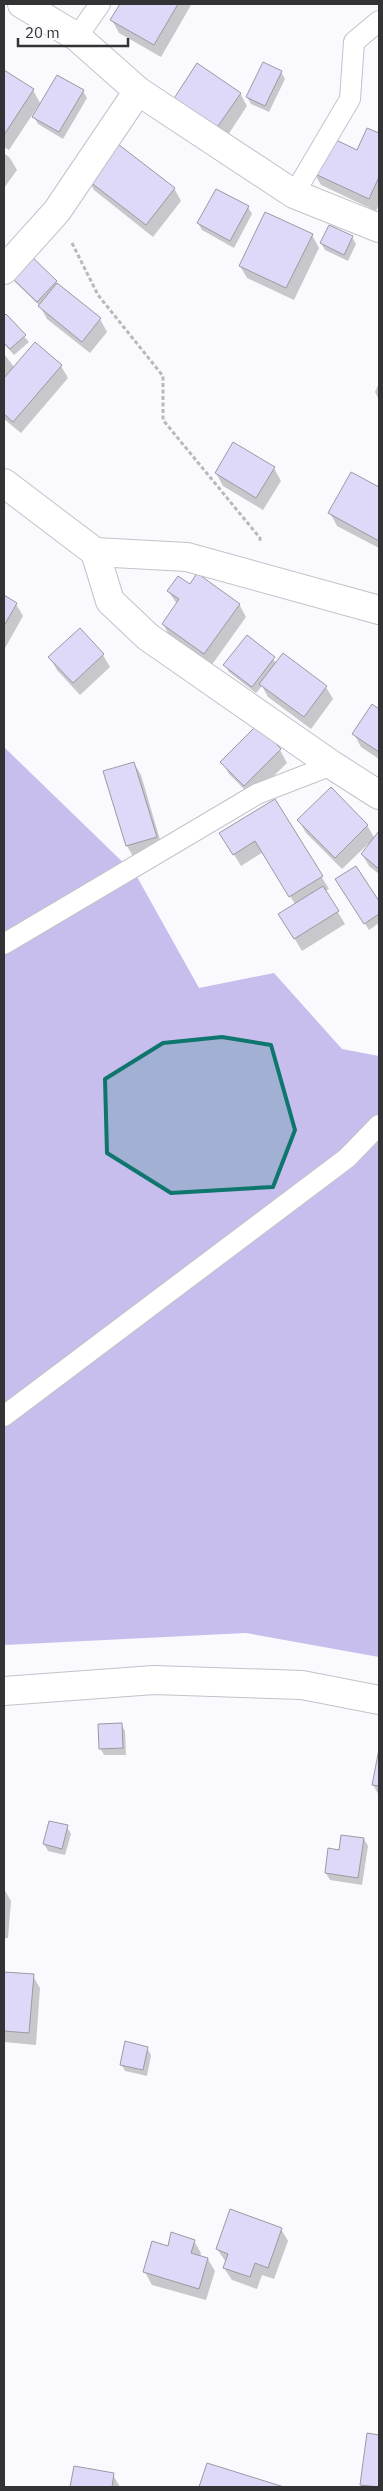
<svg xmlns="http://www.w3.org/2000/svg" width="383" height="2491" font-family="'IBM Plex Sans',sans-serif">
<rect width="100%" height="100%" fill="#faf9fe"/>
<polygon fill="#c7beee" points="4,747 136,875 199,988 274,973 342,1049 379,1056 379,1657 246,1633 4,1645"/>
<g fill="#0003">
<polygon points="121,4 190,4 191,5 161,57 119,33 112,20"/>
<polygon points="4,72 33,90 40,103 9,150 4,147"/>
<polygon points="281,72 285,79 269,112 251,104 247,97"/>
<polygon points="83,91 87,98 63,139 38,124 34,117"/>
<polygon points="240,93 247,106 224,141 181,112"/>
<polygon points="368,129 379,135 379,204 376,211 321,185 314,173 357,152"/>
<polygon points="4,153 10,158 17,170 4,188"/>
<polygon points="87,178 174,188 181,201 153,237 94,190"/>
<polygon points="248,207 252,214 234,248 202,230 198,223"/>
<polygon points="312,235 319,248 294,300 247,278 240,266"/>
<polygon points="352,237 356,244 348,261 325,250 321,243"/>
<polygon points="11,275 56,282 100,319 107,332 90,353 47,319 40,306 15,282"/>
<polygon points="6,316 29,342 14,355 4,344 4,318"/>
<polygon points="4,354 15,368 61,366 68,378 21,433 4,419"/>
<polygon points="379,383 379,400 375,392"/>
<polygon points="274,468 281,481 263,510 223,486 216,473"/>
<polygon points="352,474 379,489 379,548 337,526 330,513"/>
<polygon points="190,586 239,604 246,617 211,666 170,637 163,624 177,604 168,591"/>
<polygon points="4,597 16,604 23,616 4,650"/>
<polygon points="247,637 277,663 326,687 333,699 311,729 268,697 262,686 256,693 229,672 225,665"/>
<polygon points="103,655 110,667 80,695 57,670 50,658"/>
<polygon points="373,706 379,710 379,759 361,747 354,734"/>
<polygon points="257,727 280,750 287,763 252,797 229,774 222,762"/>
<polygon points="134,763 141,775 163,850 134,858 127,846 105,772"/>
<polygon points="275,801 329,889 325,891 345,924 302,951 287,926 295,904 263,852 241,866 221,833"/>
<polygon points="299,821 367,825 375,839 379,833 379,874 369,866 362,854 370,845 369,843 342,869 306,833"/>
<polygon points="356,867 379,903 379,923 369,930 341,886"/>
<polygon points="121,1724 125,1731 126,1755 104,1755 100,1748"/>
<polygon points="379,1755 379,1795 373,1785"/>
<polygon points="67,1827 71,1834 65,1855 48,1851 44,1844"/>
<polygon points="364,1839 368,1846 362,1885 330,1880 326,1873"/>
<polygon points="4,1889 11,1901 8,1938 4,1938"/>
<polygon points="4,1973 33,1976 40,1988 36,2045 4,2042"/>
<polygon points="147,2048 151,2055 147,2076 125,2071 121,2064"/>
<polygon points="281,2229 288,2241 274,2279 262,2275 257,2289 232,2280 224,2268 226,2262 217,2249"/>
<polygon points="194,2241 201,2253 200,2257 208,2259 215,2271 206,2300 152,2285 145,2272 168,2247"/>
<polygon points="369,2434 379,2436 379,2487 363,2487 361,2485"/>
<polygon points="207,2465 280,2487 200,2487"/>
<polygon points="75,2468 113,2475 120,2487 71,2487"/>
</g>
<g fill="#ded9f9" stroke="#9b9aa0">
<polygon points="120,4 178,4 154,45 110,20"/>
<polygon points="263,62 282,71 265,106 246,97"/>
<polygon points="197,63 241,93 216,129 173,100"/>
<polygon points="4,70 34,89 4,135"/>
<polygon points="57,75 84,90 59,132 32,117"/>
<polygon points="367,128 379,133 379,177 369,199 313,173 330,137 357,150"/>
<polygon points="114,141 175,188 146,225 85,178"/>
<polygon points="216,189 249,206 230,241 197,223"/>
<polygon points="265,212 313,234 286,288 239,266"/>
<polygon points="329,225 353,236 344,255 320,243"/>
<polygon points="29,254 57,281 37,302 9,275"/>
<polygon points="57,283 101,318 82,342 38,306"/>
<polygon points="6,314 26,335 10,349 4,343 4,316"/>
<polygon points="35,342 62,365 13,422 4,414 4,378"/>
<polygon points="233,442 275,467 256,498 215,473"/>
<polygon points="351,472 379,487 379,541 328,513"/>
<polygon points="197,573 240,604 204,654 162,624 179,599 167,591 178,576 190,584"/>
<polygon points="4,595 17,603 4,626"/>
<polygon points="80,628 104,654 73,683 48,657"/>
<polygon points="247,635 275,657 252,687 223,665"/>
<polygon points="283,653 327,686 304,717 259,684"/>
<polygon points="372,704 379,709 379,752 352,734"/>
<polygon points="257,725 281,749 244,786 220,762"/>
<polygon points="134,762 157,837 126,846 103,771"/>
<polygon points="331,787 368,825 335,858 297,820"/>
<polygon points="275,799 323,876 289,897 255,841 233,855 219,833"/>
<polygon points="379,831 379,869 361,854"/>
<polygon points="356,866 379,901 379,914 364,924 335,879"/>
<polygon points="323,886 339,911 294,939 278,914"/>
<polygon points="122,1723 123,1748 99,1749 98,1724"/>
<polygon points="379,1749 379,1786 372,1785"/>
<polygon points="49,1821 68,1825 62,1849 43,1844"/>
<polygon points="341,1835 364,1838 358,1878 325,1873 328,1848 339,1850"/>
<polygon points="4,1972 34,1974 29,2033 4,2031"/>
<polygon points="125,2041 148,2047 143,2070 120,2065"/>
<polygon points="230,2209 282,2228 268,2268 255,2263 250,2277 223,2268 228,2254 216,2249"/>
<polygon points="171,2232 195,2240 191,2253 208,2258 199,2289 143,2272 152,2241 168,2246"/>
<polygon points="367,2433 379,2435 379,2487 360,2485"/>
<polygon points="207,2463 284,2487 199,2487"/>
<polygon points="74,2466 114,2473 112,2487 70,2487"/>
</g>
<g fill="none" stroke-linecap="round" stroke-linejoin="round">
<g stroke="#c3c2c9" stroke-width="22">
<g id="lane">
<polyline points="77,37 100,4"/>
<polyline points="294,194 350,99 354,42 379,21"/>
<polyline points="4,944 257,794 332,765"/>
<polyline points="4,1416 347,1158 379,1125"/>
</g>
</g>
<g stroke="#c3c2c9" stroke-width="30">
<g id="street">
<polyline points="22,4 77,37 138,91 294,194 379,228"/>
<polyline points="4,270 57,211 138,91"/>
<polyline points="4,483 95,552 110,601 148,637 332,765 379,795"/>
<polyline points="95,552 187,557 379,610"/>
</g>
</g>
<g stroke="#c3c2c9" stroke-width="30">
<polyline id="secondary" points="4,1691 154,1680 302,1685 379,1700"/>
</g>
<polyline stroke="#b9b8bc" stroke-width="3" stroke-dasharray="4 2.5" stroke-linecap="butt" points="72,243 98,295 163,376 163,420 260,538 260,543"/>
<use href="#lane" stroke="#fff" stroke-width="20"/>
<use href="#street" stroke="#fff" stroke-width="28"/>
<use href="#secondary" stroke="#fff" stroke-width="28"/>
</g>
<path fill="#0f766e" fill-opacity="0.2" stroke="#0f766e" stroke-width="4" stroke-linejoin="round" d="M222,1037L271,1045L295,1130L273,1187L171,1193L107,1153L105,1079L163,1043Z"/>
<rect width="383" height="2491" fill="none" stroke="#333235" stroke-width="10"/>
<path d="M18 38v8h110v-8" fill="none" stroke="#333235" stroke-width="2.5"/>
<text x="25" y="38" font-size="15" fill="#333235" stroke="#faf9fe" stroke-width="4" paint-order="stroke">20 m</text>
</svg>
